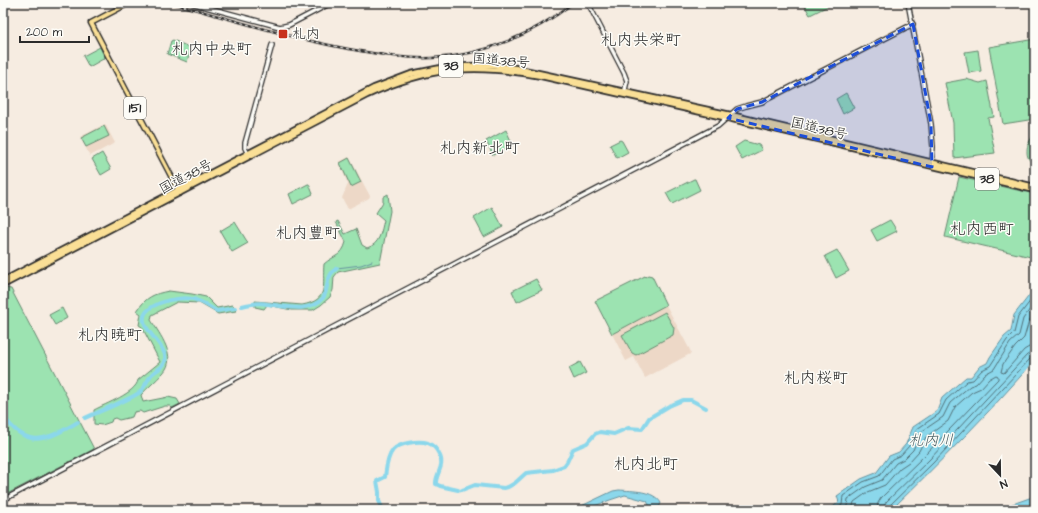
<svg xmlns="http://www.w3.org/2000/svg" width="1038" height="513" font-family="'Architects Daughter','Klee One',sans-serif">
<rect width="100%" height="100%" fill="#f6ece1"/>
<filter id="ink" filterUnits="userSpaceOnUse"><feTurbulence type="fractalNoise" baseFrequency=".025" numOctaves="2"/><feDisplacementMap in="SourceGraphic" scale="8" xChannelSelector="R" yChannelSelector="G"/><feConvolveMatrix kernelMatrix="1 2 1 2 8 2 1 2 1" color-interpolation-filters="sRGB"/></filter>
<g filter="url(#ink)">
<g fill="#edd8c7">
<polygon points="105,124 115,143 90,156 80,137"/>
<polygon points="349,157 370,196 369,198 348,209 342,198 348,184 339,162"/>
<polygon points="666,305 691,352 690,354 645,378 634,357 626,361 612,334"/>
</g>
<g fill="#9ce3b1" stroke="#64876e">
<polygon points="803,3 834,3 810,15"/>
<polygon points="1035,39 1035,119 1003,124 989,47"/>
<polygon points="173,40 191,48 187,62 167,54 171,41"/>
<polygon points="100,47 105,58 89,67 83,56"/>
<polygon points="978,50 981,71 969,73 965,52"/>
<polygon points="966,79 980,83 987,81 994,117 988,118 995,153 954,158 953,123 945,83"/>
<polygon points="846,93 854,108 843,114 836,99"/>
<polygon points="104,126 109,136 86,147 81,138"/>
<polygon points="506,130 513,145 493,155 486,141"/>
<path d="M1035,134V164C1022,159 1027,141 1035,134Z"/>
<polygon points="620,140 622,141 628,152 617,158 610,145"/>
<polygon points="744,141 759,145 762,150 742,160 735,147"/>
<polygon points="102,153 111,169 101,175 92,159"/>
<polygon points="349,158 361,182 351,187 340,163"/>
<polygon points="959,177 1035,194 1035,258 945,237"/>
<polygon points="694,179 695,179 700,190 672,204 666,193"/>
<polygon points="308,184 309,184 313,194 293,204 289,194"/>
<path d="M388,194L390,211L380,263L338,272L334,277L333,290L330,297L321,305L313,310H292L267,305L264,309L255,307V301L302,305C330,300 322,285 324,264C334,255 342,257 346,242L336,222L338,221L345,234L356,229L362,245L367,248C380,244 381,232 384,220L376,213L383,202V197Z"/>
<polygon points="492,207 503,227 484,237 474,218"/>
<polygon points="890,220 897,231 877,241 871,230"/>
<polygon points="235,222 248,243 232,252 220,231"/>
<polygon points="837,250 849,271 836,278 825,256"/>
<polygon points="648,275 652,276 666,305 612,334 595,301 645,276 645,277"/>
<polygon points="536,279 542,290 517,302 512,291"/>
<polygon points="5,288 11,289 94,449 3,496 3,289"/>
<path d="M169,291L192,294L206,297L217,308L233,305L236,311L218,314L199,303L177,302L152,315L151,320C160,335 178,357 163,373C156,381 148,387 141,395L143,402L168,397L177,399L180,404L172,408L170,406H165L143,413L140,411L134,412L132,417L119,420L115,418L112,419L111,422L102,425L94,424V410C105,404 136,393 138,380L160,362L142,327L139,325L141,314L137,311C146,297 153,294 169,291Z"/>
<polygon points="62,308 67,318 55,325 49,315"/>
<polygon points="665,312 674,328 673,335 636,355 632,353 622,335"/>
<polygon points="580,362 586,373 574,379 569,368"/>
</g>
<g fill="#8bd7eb" stroke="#65929e">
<path d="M1035,288V360C990,412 940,462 891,510H829L839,502L837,496L861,479L876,473L889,456L899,452L906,444L913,427L937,411L942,398L966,377H971L979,367L987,363L990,357L1004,337L1011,331L1014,315Z"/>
<path d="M619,490C633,491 653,490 661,503L658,510H648L650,507L647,501L625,495L610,500L584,510H573L613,491Z"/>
<polygon points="1035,496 1035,508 1030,510 996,510"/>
</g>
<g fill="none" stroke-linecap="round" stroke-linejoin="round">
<g stroke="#517078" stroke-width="1">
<polyline points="1035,312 1029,321 1024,338 1015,347 1003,364 1001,372 1004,373 1024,350 1029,347 1035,346"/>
<polyline points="835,510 842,505 843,496 863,482 879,476 892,459 901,455 909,446 917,429 939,414 946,400 967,381 973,380 982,370 990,366 1007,340 1014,333 1018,317 1035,295"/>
<polyline points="844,510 847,506 848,499 865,487 882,480 896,463 904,459 913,450 921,432 943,417 950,403 970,386 976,384 985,374 994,369 1010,343 1019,335 1023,319 1035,302"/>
<polyline points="852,510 854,502 868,492 885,485 900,468 909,462 919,451 926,437 948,421 955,407 972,392 981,388 989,379 996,375 998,376 998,379 925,455 881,498 878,503 877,510"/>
<polyline points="883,510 886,502 930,459 1027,355 1031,353 1035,352"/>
<polyline points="888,510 889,506 933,463 1030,359 1035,357"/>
</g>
<polyline stroke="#65929e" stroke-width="1" points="337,268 361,265 372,261"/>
<g stroke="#8bd7eb" stroke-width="4">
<path d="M242,306C250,304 259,302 267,304C285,306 308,314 323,298C328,291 326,282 331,274C332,272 335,270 337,268"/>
<path d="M3,392L6,403L7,421C31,451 51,437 78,422"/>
<path d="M85,418C95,413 134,398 140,392C145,387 147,380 152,374C156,370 163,368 165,362C171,342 118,320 160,303C170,299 188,296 198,301C205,303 210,308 217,311L235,308"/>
<polyline points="462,490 475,485 504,488 508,487 515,483 526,473 553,470 564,466 567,462 573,449 587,443 595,434 600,432 614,434 628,428 642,429 649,418 669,406 683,400 691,400 706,408"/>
<path d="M383,510L379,501V492L377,481L385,477C386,469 387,457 393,450C399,443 419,440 428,443C433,445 437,450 439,454C446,466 435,474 436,484L440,486L458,490"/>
</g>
<g stroke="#2b2b2b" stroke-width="6">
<g id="secondary">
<polyline points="191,3 280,27 289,25 331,3"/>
<polyline points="588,3 624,73 627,81 624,94"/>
<polyline points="908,3 931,124 933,147 932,164"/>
<polyline points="249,156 245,148 245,143 272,45"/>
<polyline points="3,500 718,126 737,109 746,106 762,102 913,24"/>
</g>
</g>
<g stroke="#2b2b2b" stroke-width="7">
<polyline id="primary" points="129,3 91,23 180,193"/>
</g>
<g stroke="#2b2b2b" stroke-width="8">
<g id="highway">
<polyline points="3,281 374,88 411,74 446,67 492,65 515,68 731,115 1035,187"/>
<path d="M3,285L367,95C429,67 474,63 541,76L728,118L1035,190"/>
</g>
</g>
<use href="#secondary" stroke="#fdfcf7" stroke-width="3.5"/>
<use href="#primary" stroke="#fadf96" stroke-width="4"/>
<use href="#highway" stroke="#fadf96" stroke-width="4.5"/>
<g stroke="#2b2b2b" stroke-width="2.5">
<path id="rail" d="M172,3C234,20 296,40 360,51C383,55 407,59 432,58C483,56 534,34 573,3"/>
</g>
<use href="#rail" stroke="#fdfcf7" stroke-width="1" stroke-dasharray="3" stroke-linecap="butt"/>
</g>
</g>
<path fill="#1d4ed8" fill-opacity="0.2" stroke="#1d4ed8" stroke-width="3" stroke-dasharray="8 5" stroke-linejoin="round" d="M913,24L931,124L932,167L728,118L737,109L762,102Z"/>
<rect fill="#c8321e" stroke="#fdfcf7" stroke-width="1.5" x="278" y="29" width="10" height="10" rx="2"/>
<g text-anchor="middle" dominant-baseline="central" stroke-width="3" stroke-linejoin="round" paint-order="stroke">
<g fill="#fdfcf7" stroke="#6a6a68" stroke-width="1">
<rect x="439" y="55" width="24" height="22" rx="3"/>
<rect x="124" y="97" width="22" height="22" rx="3"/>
<rect x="975" y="168" width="24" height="22" rx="3"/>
</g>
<g font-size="13" font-weight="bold" fill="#2b2b2b">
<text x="451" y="66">38</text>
<text x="135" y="108">151</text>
<text x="987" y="179">38</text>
</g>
<g font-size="14" fill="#2b2b2b" stroke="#fdfcf7" text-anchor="start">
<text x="292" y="34">札内</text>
</g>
<g font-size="14" fill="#2b2b2b" stroke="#fdfcf7">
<text transform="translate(501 61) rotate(5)">国道38号</text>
<text transform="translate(819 129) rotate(13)">国道38号</text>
<text transform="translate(186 177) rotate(-28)">国道38号</text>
</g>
<g font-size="15" font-style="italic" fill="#485f65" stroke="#fdfcf7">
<text x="931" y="440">札内川</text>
</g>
<g font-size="16" fill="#2b2b2b" stroke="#fdfcf7">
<text x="641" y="40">札内共栄町</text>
<text x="212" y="49">札内中央町</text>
<text x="480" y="148">札内新北町</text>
<text x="982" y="229">札内西町</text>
<text x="308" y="233">札内豊町</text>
<text x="110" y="335">札内暁町</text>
<text x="816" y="378">札内桜町</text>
<text x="646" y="464">札内北町</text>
</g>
</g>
<rect width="1038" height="513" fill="none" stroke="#fdfcf7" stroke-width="16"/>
<rect x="8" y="8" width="1022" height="497" fill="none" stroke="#2b2b2b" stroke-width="1.5" filter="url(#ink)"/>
<g transform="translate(1000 475) rotate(158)" stroke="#fdfcf7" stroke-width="3" paint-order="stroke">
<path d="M0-3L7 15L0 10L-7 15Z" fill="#2b2b2b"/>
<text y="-6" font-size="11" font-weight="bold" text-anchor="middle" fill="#2b2b2b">N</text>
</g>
<path d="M20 36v6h69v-6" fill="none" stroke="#2b2b2b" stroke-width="2"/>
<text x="26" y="36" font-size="12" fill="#2b2b2b" stroke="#fdfcf7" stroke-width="3" paint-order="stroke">200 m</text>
</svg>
